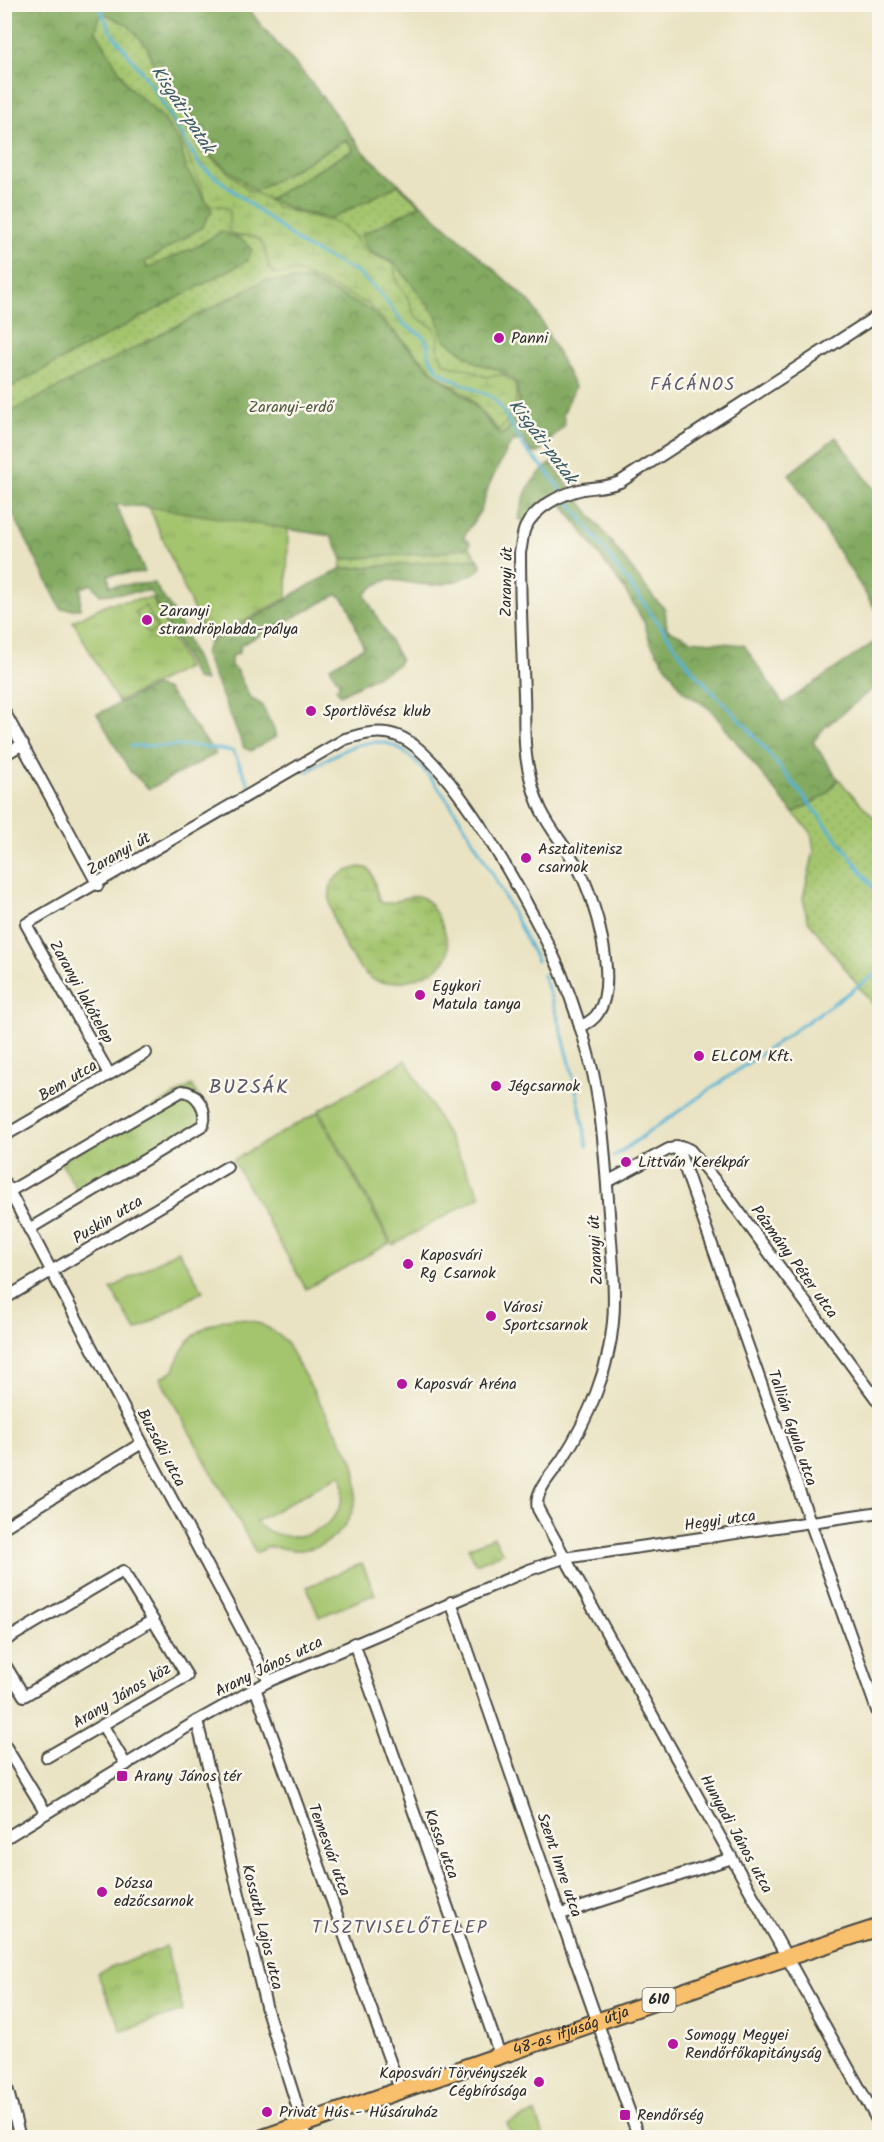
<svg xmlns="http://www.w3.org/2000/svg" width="884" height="2142" font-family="Kalam,sans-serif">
<defs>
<pattern id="grass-dots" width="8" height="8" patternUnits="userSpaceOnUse" patternTransform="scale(1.5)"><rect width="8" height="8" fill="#a4c56e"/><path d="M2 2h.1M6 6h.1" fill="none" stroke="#8da95f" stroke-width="1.8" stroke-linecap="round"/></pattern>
<pattern id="forest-crowns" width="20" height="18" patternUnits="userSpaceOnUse" patternTransform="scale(1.5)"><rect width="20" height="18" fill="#83aa61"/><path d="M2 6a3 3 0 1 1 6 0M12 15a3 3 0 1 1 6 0" fill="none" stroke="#6b8b50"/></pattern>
<pattern id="wetland-marsh" width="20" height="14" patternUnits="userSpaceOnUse" patternTransform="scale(1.5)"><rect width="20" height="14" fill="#a4c56e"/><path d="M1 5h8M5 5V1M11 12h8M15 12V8" fill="none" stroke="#8da95f"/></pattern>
<pattern id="park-tufts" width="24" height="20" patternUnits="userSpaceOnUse" patternTransform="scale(1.5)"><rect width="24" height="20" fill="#a4c56e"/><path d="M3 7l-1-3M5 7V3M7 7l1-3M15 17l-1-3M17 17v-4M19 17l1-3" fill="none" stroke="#8da95f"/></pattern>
</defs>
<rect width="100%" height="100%" fill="#fbf7ec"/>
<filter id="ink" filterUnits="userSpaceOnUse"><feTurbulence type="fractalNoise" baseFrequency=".0167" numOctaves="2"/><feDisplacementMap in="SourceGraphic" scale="12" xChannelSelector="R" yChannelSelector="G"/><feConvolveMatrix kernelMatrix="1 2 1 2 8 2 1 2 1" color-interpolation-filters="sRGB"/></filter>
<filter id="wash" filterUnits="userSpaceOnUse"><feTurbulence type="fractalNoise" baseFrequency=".008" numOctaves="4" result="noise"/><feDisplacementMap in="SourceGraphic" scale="24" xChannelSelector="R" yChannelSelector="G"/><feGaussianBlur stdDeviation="1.35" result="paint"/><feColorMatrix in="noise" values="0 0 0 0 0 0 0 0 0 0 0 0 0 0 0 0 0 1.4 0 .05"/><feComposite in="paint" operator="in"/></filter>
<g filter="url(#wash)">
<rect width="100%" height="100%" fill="#e9e3c3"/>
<g fill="url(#grass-dots)" stroke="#68784c" stroke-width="1.5">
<polygon points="106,9 348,135 361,150 425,208 397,259 495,364 521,383 518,420 501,441 5,420 5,385 146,273 125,88 91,32 95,15"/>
<polygon points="469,547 478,559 340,569 342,559 444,552"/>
<polygon points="838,779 879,823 879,1013 807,919 803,898 814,851 811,832 793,813 826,795"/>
</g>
<g fill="url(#forest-crowns)" stroke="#576a46" stroke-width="1.5">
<polygon points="5,4 246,5 260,24 311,82 364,152 533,305 575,387 563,414 565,425 539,452 535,454 531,452 524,440 514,441 508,448 489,485 481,510 463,538 469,541 470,544 469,547 444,552 342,559 331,536 149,507 116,505 145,572 108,575 110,586 154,583 180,622 205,681 196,679 150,591 100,595 92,584 81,588 80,609 61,609 5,498 5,415 263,281 309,280 370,310 437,376 469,399 500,435 506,432 515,418 519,401 517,385 511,377 494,368 478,364 444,339 436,315 395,263 368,251 361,235 420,205 398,185 331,219 293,210 269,199 354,149 346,140 256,191 203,150 190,110 156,76 148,48 128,25 106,14 98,18 96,31 128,86 164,119 179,142 187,170 212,211 201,228 145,262 147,268 196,247 222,231 244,241 252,250 247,261 5,390"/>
<polygon points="836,437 879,496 879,615 789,474"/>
<path d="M551,463L654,598L665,609L667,629L691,640L744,645L783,704L879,639V684L824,728L813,742L838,779L826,795L793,813L710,709L683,691L650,642L644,622L624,589L555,494L526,522L519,519C523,492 530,480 551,463Z"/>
<path d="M478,559L481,564V568C470,578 447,585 431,585C404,586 388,568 365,595L400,659L398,665L340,695L336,688L340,685L330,667L364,647C354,630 355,611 341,596L336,595L241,645L239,653L231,657V666L237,671L250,698L261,704L274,729L276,737L251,751L244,748L204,653L210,642L287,600L295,593L340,569Z"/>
<polygon points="155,686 167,690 216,754 149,789 130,771 97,714"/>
</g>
<g fill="url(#wetland-marsh)" stroke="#68784c" stroke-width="1.5">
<path d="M153,87L175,102L187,116L199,148L250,191L266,198L276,207L340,224L355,237L363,250L394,264L396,281L408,298L415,316L433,327L439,337L438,349L443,362L453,367L469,369L485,377L502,375L515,383C518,407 514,413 499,431L467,395L437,375L368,304L299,272L277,274L270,270C262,246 268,234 236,236L228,230L230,211L222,206H214L207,203L183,143Z"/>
<path d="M360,867L369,869C377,882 374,893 382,903C396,906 408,892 421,897C435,902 453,944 447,957C441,969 424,976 413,979C401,982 383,985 372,979C351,967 323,909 331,886C335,874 349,870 360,867Z"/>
</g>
<g fill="url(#park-tufts)" stroke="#68784c" stroke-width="1.5">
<polygon points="149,507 288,529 287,598 207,641"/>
<polygon points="152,598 187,668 118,702 73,621 109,603"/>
<polygon points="192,1085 211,1120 82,1197 60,1162"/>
<polygon points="494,1537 503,1553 476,1564 468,1548"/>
<polygon points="166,1947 183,2011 122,2031 97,1973"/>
</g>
<g fill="#a4c56e" stroke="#68784c" stroke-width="1.5" fill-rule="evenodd">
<polygon points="145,606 158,628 148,634 135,612"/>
<polygon points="406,1060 481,1196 393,1245 319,1110"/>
<polygon points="318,1112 390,1243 306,1289 233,1160"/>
<polygon points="178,1250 203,1291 136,1331 111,1289"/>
<path d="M234,1318C255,1319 271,1327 285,1341L353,1461C365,1501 347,1545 301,1550C291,1551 277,1546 269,1547C265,1548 260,1551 256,1553L160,1378L174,1371C181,1341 203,1322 234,1318ZM341,1474C357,1523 294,1557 255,1522Z"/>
<polygon points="362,1563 375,1594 319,1617 307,1587"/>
<polygon points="536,2113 544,2137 512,2137 507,2123"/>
</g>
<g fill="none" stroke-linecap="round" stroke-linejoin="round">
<g stroke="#55b3d4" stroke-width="3">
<polyline points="98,4 110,30 153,87 200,165 304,246 357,272 379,292 405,325 423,336 428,345 429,356 439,371 452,379 492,397 500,406 527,451 546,470 695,673 746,726 801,793 849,854 880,897"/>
<polyline points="131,746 196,746 233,751 249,785"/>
<path d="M307,772C328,757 360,737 386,743C439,755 512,912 537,961"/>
<path d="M543,975C564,1031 577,1087 587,1146"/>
<polyline points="613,1157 880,971"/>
</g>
</g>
</g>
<g filter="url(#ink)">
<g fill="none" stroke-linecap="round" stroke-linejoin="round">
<g stroke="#484742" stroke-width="14">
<g id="minor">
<polyline points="4,711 98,885"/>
<polyline points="4,755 23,744"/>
<path d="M580,1027C587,1023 594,1020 598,1013C619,982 595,898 578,868C567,848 551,831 541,810C534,795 530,779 527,762C523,740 525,716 524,694C522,646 520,599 520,552C522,545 522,535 525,528C535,507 561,494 583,489C596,487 608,487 620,482L880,314"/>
<path d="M109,1074L26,924L345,739C362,734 380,729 398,736C450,755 539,920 561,973C574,1005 585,1039 593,1073C604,1123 606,1175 610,1227C612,1258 616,1291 613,1322C609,1369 589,1418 563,1458C554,1472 533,1491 538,1509L880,2125"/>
<polyline points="4,1136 146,1053"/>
<polyline points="677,1146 880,1719"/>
<polyline points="4,1181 142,1443 269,1681"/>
<polyline points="607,1182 669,1149 684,1147 690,1150 726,1194 880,1404"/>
<path d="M10,1191L182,1091C197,1092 208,1110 203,1125L29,1229"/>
<polyline points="4,1299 227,1167"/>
<polyline points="4,1527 142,1443"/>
<path d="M451,1602C514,1781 574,1960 639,2138"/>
<polyline points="4,1641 123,1571 187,1676 47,1757"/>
<polyline points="354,1643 500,2055"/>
<polyline points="4,1663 24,1696 153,1620"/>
<polyline points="255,1688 400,2089"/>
<polyline points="197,1721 267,2010 307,2138"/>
<polyline points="103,1726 126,1765"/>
<polyline points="4,1744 46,1813"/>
<polyline points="4,1839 197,1721 269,1681 529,1570 564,1558 880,1512"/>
<polyline points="561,1914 732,1858"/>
<polyline points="4,2076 20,2138"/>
</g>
</g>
<g stroke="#484742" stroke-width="20">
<g id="primary">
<path id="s1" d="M263,2138L723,1978L880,1927"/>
</g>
</g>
<use href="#minor" stroke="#fff" stroke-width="10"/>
<use href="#primary" stroke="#f8bf6c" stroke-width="16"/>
</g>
</g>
<g fill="#b5179e" stroke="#fbf7ec" stroke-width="2">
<circle cx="499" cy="338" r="6"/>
<circle cx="147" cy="620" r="6"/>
<circle cx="311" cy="711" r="6"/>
<circle cx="526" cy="858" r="6"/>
<circle cx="420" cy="995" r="6"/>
<circle cx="699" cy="1056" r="6"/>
<circle cx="496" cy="1086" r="6"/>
<circle cx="626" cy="1162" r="6"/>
<circle cx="408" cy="1264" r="6"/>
<circle cx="491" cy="1316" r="6"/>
<circle cx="402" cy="1384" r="6"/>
<rect x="116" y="1770" width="12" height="12" rx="3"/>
<circle cx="102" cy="1892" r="6"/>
<circle cx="673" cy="2044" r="6"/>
<circle cx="539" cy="2082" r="6"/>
<circle cx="267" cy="2112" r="6"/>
<rect x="619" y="2109" width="12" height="12" rx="3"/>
</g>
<g text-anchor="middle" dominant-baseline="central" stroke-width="5" stroke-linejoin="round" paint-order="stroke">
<rect fill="#fbf7ec" stroke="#696865" stroke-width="1.5" x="642.5" y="1988" width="33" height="24" rx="4.5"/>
<g font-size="15" font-weight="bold" fill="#2b2b2b">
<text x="659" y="2000">610</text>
</g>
<g font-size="16" fill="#2b2b2b" stroke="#fbf7ec" text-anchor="start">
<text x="511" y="338">Panni</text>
<text x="159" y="611">Zaranyi<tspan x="159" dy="18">strandröplabda-pálya</tspan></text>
<text x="323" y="711">Sportlövész klub</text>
<text x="538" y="849">Asztalitenisz<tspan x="538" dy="18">csarnok</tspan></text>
<text x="432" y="986">Egykori<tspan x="432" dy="18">Matula tanya</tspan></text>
<text x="711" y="1056">ELCOM Kft.</text>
<text x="508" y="1086">Jégcsarnok</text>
<text x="638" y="1162">Littván Kerékpár</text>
<text x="420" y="1255">Kaposvári<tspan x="420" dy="18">Rg Csarnok</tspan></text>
<text x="503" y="1307">Városi<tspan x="503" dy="18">Sportcsarnok</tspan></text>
<text x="414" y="1384">Kaposvár Aréna</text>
<text x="134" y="1776">Arany János tér</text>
<text x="114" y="1883">Dózsa<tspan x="114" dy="18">edzőcsarnok</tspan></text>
<text x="685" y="2035">Somogy Megyei<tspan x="685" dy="18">Rendőrfőkapitányság</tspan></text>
<text x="527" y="2073" text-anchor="end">Kaposvári Törvényszék<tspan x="527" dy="18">Cégbírósága</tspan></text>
<text x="279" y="2112">Privát Hús - Húsáruház</text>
<text x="637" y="2115">Rendőrség</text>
</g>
<g font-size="16" fill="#4f593f" stroke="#fbf7ec">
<text x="291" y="407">Zaranyi-erdő</text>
</g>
<g font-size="16" fill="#2b2b2b" stroke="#fbf7ec">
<text transform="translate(507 582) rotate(-89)">Zaranyi út</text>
<text transform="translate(119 854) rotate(-30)">Zaranyi út</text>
<text transform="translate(81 992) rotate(61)">Zaranyi lakótelep</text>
<text transform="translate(68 1081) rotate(-31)">Bem utca</text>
<text transform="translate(108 1220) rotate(-31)">Puskin utca</text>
<text transform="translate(596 1250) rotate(-93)">Zaranyi út</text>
<text transform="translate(794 1262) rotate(54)">Pázmány Péter utca</text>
<text transform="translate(792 1428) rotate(71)">Tallián Gyula utca</text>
<text transform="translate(161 1448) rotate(62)">Buzsáki utca</text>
<text transform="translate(720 1521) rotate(-8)">Hegyi utca</text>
<text transform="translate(269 1667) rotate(-26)">Arany János utca</text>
<text transform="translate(122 1696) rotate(-31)">Arany János köz</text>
<text transform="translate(736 1834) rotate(61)">Hunyadi János utca</text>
<text transform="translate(441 1844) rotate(70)">Kassa utca</text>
<text transform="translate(329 1850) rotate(70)">Temesvár utca</text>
<text transform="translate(559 1865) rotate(71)">Szent Imre utca</text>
<text transform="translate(262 1927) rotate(76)">Kossuth Lajos utca</text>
<text stroke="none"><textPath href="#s1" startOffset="326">48-as ifjúság útja</textPath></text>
</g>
<g font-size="18" font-style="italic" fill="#3a5b66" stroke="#fbf7ec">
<text transform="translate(182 110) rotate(57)">Kisgáti-patak</text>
<text transform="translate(542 442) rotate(53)">Kisgáti-patak</text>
</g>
<g font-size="18" letter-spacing="1.5" fill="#5b586b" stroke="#fbf7ec">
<text x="693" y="385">FÁCÁNOS</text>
<text x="400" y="1928">TISZTVISELŐTELEP</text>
</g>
<g font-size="20" letter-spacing="1.5" fill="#5b586b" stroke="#fbf7ec">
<text x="249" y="1088">BUZSÁK</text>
</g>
</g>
<rect width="884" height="2142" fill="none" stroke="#fbf7ec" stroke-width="24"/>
</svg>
